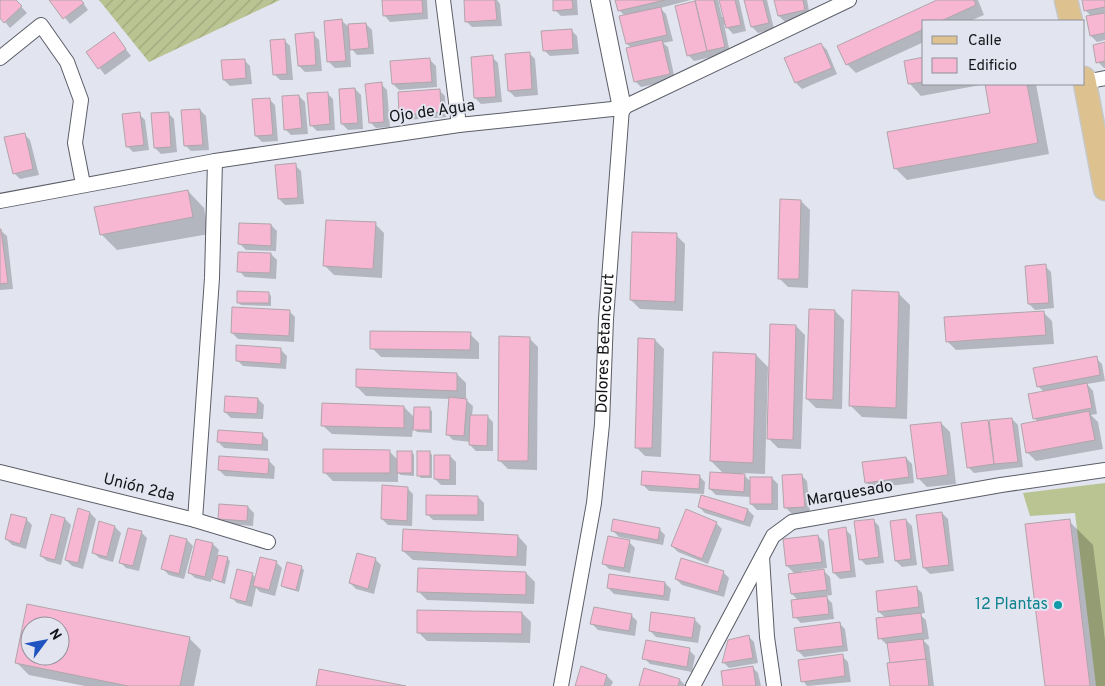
<svg xmlns="http://www.w3.org/2000/svg" width="1105" height="686" font-family="Overpass,sans-serif">
<defs>
<pattern id="garden-furrows" width="10" height="10" patternUnits="userSpaceOnUse" patternTransform="scale(1.25)"><rect width="10" height="10" fill="#bac392"/><path d="M-1 1l2-2M0 10L10 0M9 11l2-2" fill="none" stroke="#9fa77d"/></pattern>
</defs>
<rect width="100%" height="100%" fill="#e2e4ef"/>
<polygon fill="#bac392" points="1105,483 1105,686 1096,686 1075,513 1030,516 1023,493"/>
<polygon fill="url(#garden-furrows)" points="99,0 280,0 149,62"/>
<g fill="#0003" fill-rule="evenodd">
<polygon points="0,0 15,0 27,13 10,28 0,16"/>
<polygon points="51,0 81,0 88,10 70,24"/>
<polygon points="383,0 427,0 428,19 390,22 385,16"/>
<polygon points="465,0 497,0 500,4 502,26 472,27 466,21"/>
<polygon points="554,0 577,0 578,15 561,16 555,10"/>
<polygon points="616,0 691,0 660,8 666,14 673,41 663,43 668,47 675,80 641,87 635,81 632,48 627,44 621,17 625,16 619,10"/>
<polygon points="696,0 718,0 722,17 724,17 720,0 739,0 746,31 733,34 724,24 730,53 694,61 688,55 677,7 697,2"/>
<polygon points="746,0 767,0 774,29 758,33 752,27"/>
<polygon points="775,0 807,0 810,16 785,22 779,16"/>
<polygon points="940,0 978,0 984,15 970,21 924,21 924,42 856,73 847,64"/>
<polygon points="1084,0 1105,0 1105,40 1097,42 1091,36 1092,17 1086,11"/>
<polygon points="342,21 350,28 366,24 372,30 374,54 357,55 350,47 351,67 335,68 329,62"/>
<polygon points="571,30 577,36 579,54 550,56 544,50"/>
<polygon points="114,34 131,56 105,75 88,53"/>
<polygon points="313,34 319,40 322,71 305,72 299,66"/>
<polygon points="284,40 290,46 293,80 280,80 274,74"/>
<polygon points="821,44 827,50 837,74 802,89 796,83"/>
<polygon points="1105,44 1105,68 1104,68 1098,62"/>
<polygon points="529,53 535,59 538,95 515,97 509,91"/>
<polygon points="492,57 498,63 502,102 481,104 475,98"/>
<polygon points="924,58 924,84 1036,84 1049,154 907,180 895,168 991,114 986,84 921,96 910,84"/>
<polygon points="244,60 250,66 252,84 230,86 224,80"/>
<polygon points="430,60 436,66 437,87 399,90 393,84"/>
<polygon points="381,84 387,90 390,127 376,128 370,122"/>
<polygon points="355,89 361,95 363,129 348,130 342,124"/>
<polygon points="439,90 445,96 446,117 407,120 401,114"/>
<polygon points="327,93 333,99 335,130 317,131 311,125"/>
<polygon points="299,96 305,102 308,134 291,135 285,129"/>
<polygon points="269,99 275,105 278,141 262,142 256,136"/>
<polygon points="200,110 206,116 209,150 191,151 185,145"/>
<polygon points="168,113 174,119 177,152 161,154 155,148"/>
<polygon points="139,114 145,120 149,150 133,152 127,146"/>
<polygon points="24,134 30,140 39,175 20,179 14,173"/>
<polygon points="295,165 301,171 304,204 285,205 279,199"/>
<polygon points="188,191 204,208 209,234 117,250 101,234"/>
<polygon points="801,201 810,210 808,288 788,287 779,278"/>
<polygon points="375,224 384,233 382,278 334,275 325,266"/>
<polygon points="271,225 277,231 276,251 246,250 240,244"/>
<polygon points="0,230 7,236 13,289 0,290"/>
<polygon points="676,235 685,244 683,311 640,309 631,300"/>
<polygon points="271,254 277,260 276,279 245,277 239,271"/>
<polygon points="1045,266 1051,272 1054,308 1035,310 1029,304"/>
<polygon points="269,293 271,296 271,306 241,305 238,302"/>
<polygon points="898,293 910,305 907,419 862,417 850,405"/>
<polygon points="289,311 295,317 294,342 238,339 232,333"/>
<polygon points="835,311 844,320 842,409 816,408 807,399"/>
<polygon points="1043,312 1052,321 1054,344 956,350 947,341"/>
<polygon points="796,326 805,335 801,449 778,448 769,439"/>
<polygon points="470,334 479,343 479,359 381,357 372,348"/>
<polygon points="529,338 538,347 537,470 508,469 499,460"/>
<polygon points="655,340 664,349 661,457 645,456 636,447"/>
<polygon points="281,350 287,356 286,369 243,366 237,360"/>
<polygon points="756,355 768,367 765,474 742,473 751,482 772,478 778,484 778,510 757,510 751,504 751,497 716,495 710,489 724,474 711,461"/>
<polygon points="1096,358 1102,364 1105,381 1087,384 1093,391 1097,414 1091,415 1098,422 1103,449 1036,461 1027,452 1038,422 1034,418 1044,392 1038,386"/>
<polygon points="457,374 466,383 466,400 473,406 472,416 487,416 493,422 493,451 476,451 470,445 471,442 453,440 447,434 450,399 366,396 357,387"/>
<polygon points="258,399 264,405 263,419 231,418 225,412"/>
<polygon points="404,407 415,418 429,409 432,411 432,433 417,432 413,428 412,437 332,434 322,425"/>
<polygon points="1012,419 1018,425 1023,467 974,473 968,467 963,425"/>
<polygon points="941,423 950,432 956,484 927,487 918,478"/>
<polygon points="262,434 268,440 268,451 224,448 218,442"/>
<polygon points="389,451 398,460 412,452 414,455 414,476 401,475 398,473 398,482 333,481 324,472"/>
<polygon points="430,452 432,455 432,478 421,478 418,475"/>
<polygon points="450,456 456,462 456,485 441,485 435,479"/>
<polygon points="906,458 912,464 914,483 872,488 866,482"/>
<polygon points="269,461 275,467 274,479 225,476 219,470"/>
<polygon points="801,475 807,481 810,512 792,514 786,508"/>
<polygon points="699,476 705,482 704,494 649,491 643,485"/>
<polygon points="407,488 413,494 412,526 388,525 382,519"/>
<polygon points="478,497 484,503 484,521 433,520 427,514"/>
<polygon points="702,497 748,510 754,516 750,527 705,513 699,507"/>
<polygon points="220,505 248,507 254,513 253,526 226,524 220,518"/>
<polygon points="79,510 90,513 96,519 83,569 72,566 66,560"/>
<polygon points="942,513 948,519 954,571 930,574 924,568"/>
<polygon points="52,516 65,519 71,525 61,565 47,561 41,556"/>
<polygon points="26,519 32,525 26,549 12,545 6,539"/>
<polygon points="873,520 879,526 884,563 866,565 860,559"/>
<polygon points="906,520 912,526 917,565 902,567 896,561"/>
<polygon points="1069,521 1093,545 1105,640 1105,686 1047,686"/>
<polygon points="716,523 722,529 708,564 678,552 672,546"/>
<polygon points="115,527 121,533 113,562 99,558 93,552"/>
<polygon points="659,529 665,535 663,545 619,537 613,531"/>
<polygon points="845,529 851,535 856,577 840,579 834,573"/>
<polygon points="141,532 147,538 139,571 126,568 120,562"/>
<polygon points="171,536 187,540 193,546 184,579 169,575 163,569"/>
<polygon points="518,536 527,546 526,566 413,560 403,551"/>
<polygon points="818,536 824,542 827,568 801,571 802,573 824,571 830,577 832,595 825,596 832,603 834,619 801,623 795,617 799,601 792,594 795,574 787,566"/>
<polygon points="197,540 213,544 219,550 217,556 228,559 230,561 225,584 216,581 212,577 211,582 195,578 189,572"/>
<polygon points="629,542 635,548 630,573 609,569 603,563"/>
<polygon points="375,559 381,565 374,594 356,589 350,583"/>
<polygon points="276,562 282,568 275,596 260,592 256,588 252,607 237,603 231,597 252,574 256,578"/>
<polygon points="301,567 304,570 299,592 285,588 282,585"/>
<polygon points="723,572 729,578 724,597 682,585 676,579"/>
<polygon points="526,573 535,582 534,604 427,600 418,591"/>
<polygon points="665,583 671,589 669,601 614,594 608,588"/>
<polygon points="916,587 922,593 925,613 919,614 926,620 929,639 923,640 929,646 934,686 891,686 891,664 889,644 886,644 880,638 886,618 879,612"/>
<path d="M28,605L189,638L201,650L194,686H85L29,675L17,663ZM30,626H60V656H30Z"/>
<polygon points="522,613 531,622 530,643 427,641 418,632"/>
<polygon points="631,615 637,621 635,636 598,630 592,624"/>
<polygon points="695,620 701,626 698,643 656,637 650,631"/>
<polygon points="839,623 845,629 848,651 804,657 798,651"/>
<polygon points="748,636 754,642 758,663 729,668 723,662"/>
<polygon points="689,650 695,656 692,672 650,664 644,658"/>
<polygon points="842,656 848,662 851,682 807,686 803,681"/>
<polygon points="752,667 758,673 761,686 725,686"/>
<polygon points="607,676 613,682 611,686 576,686"/>
<polygon points="680,680 686,686 640,686"/>
</g>
<g fill="#f7b7d3" stroke="#b1a5aa" fill-rule="evenodd">
<polygon points="0,0 16,0 22,6 4,23 0,18"/>
<polygon points="49,0 81,0 84,3 63,19"/>
<polygon points="382,0 422,0 423,13 383,16"/>
<polygon points="464,0 495,0 497,20 465,22"/>
<polygon points="553,0 572,0 573,9 553,11"/>
<polygon points="615,0 665,0 618,11"/>
<polygon points="695,0 714,0 725,47 707,51"/>
<polygon points="719,0 735,0 741,25 726,28"/>
<polygon points="744,0 763,0 769,23 751,27"/>
<polygon points="774,0 803,0 805,10 778,16"/>
<polygon points="937,0 974,0 976,5 941,21 924,21 924,29 846,65 837,46"/>
<polygon points="1082,0 1105,0 1105,7 1084,11"/>
<polygon points="695,1 707,51 687,56 675,6"/>
<polygon points="661,7 667,35 626,44 619,16"/>
<polygon points="1105,13 1105,33 1090,36 1086,16"/>
<polygon points="342,19 346,61 327,62 324,21"/>
<polygon points="366,23 369,48 350,50 348,24"/>
<polygon points="572,29 573,49 543,51 541,31"/>
<polygon points="114,32 126,49 98,69 86,52"/>
<polygon points="314,32 316,65 298,66 295,34"/>
<polygon points="285,39 287,74 273,75 270,40"/>
<polygon points="662,40 670,74 634,82 626,48"/>
<polygon points="1105,42 1105,61 1096,63 1093,45"/>
<polygon points="821,43 832,68 795,83 784,58"/>
<polygon points="530,52 532,89 508,91 505,54"/>
<polygon points="493,55 496,97 474,98 471,57"/>
<polygon points="924,57 924,82 908,84 904,61"/>
<polygon points="430,58 432,82 392,84 390,61"/>
<polygon points="245,59 246,78 223,80 221,60"/>
<polygon points="382,82 384,122 369,123 365,84"/>
<polygon points="985,84 1027,84 1038,143 894,169 887,132 990,113"/>
<polygon points="355,88 358,123 341,124 339,89"/>
<polygon points="440,89 441,112 399,115 398,92"/>
<polygon points="328,92 330,124 310,126 307,93"/>
<polygon points="299,95 302,128 284,130 282,96"/>
<polygon points="270,98 273,135 255,136 252,99"/>
<polygon points="200,109 203,145 184,146 181,110"/>
<polygon points="140,112 144,145 126,147 122,114"/>
<polygon points="169,112 171,147 154,148 151,113"/>
<polygon points="25,133 33,169 13,174 4,137"/>
<polygon points="296,163 298,198 278,199 275,165"/>
<polygon points="188,190 193,217 100,235 94,207"/>
<polygon points="780,199 801,200 799,279 778,279"/>
<polygon points="326,220 376,222 373,269 323,266"/>
<polygon points="239,223 271,224 271,246 238,244"/>
<polygon points="0,229 1,229 8,283 0,284"/>
<polygon points="632,232 677,233 675,302 630,300"/>
<polygon points="238,252 271,253 270,273 237,272"/>
<polygon points="1046,264 1049,303 1028,304 1025,266"/>
<polygon points="852,290 899,292 896,408 849,406"/>
<polygon points="237,291 269,292 269,303 237,303"/>
<polygon points="232,307 290,310 289,336 231,333"/>
<polygon points="809,309 835,310 833,400 806,399"/>
<polygon points="1044,311 1046,335 946,342 944,317"/>
<polygon points="770,324 796,325 793,440 767,439"/>
<polygon points="370,331 471,332 470,350 370,349"/>
<polygon points="499,336 530,337 528,461 498,461"/>
<polygon points="638,338 655,339 652,448 635,448"/>
<polygon points="236,345 281,348 281,364 236,361"/>
<polygon points="713,352 756,354 753,463 710,461"/>
<polygon points="1097,356 1100,375 1037,387 1033,368"/>
<polygon points="356,369 457,373 457,391 356,387"/>
<polygon points="1087,383 1092,408 1033,419 1028,394"/>
<polygon points="225,396 258,398 257,414 224,412"/>
<polygon points="449,397 467,399 464,436 446,435"/>
<polygon points="322,403 404,406 404,428 321,426"/>
<polygon points="414,407 430,407 430,430 413,430"/>
<polygon points="1089,411 1095,440 1026,453 1021,424"/>
<polygon points="470,415 488,415 487,446 469,445"/>
<polygon points="1012,418 1018,462 994,464 989,420"/>
<polygon points="988,420 994,464 967,468 961,423"/>
<polygon points="941,422 948,475 917,479 910,425"/>
<polygon points="218,430 263,433 262,445 217,442"/>
<polygon points="323,449 390,450 390,473 323,473"/>
<rect x="397" y="451" width="15" height="22"/>
<rect x="417" y="451" width="13" height="25"/>
<polygon points="434,455 450,455 450,480 434,479"/>
<polygon points="219,456 269,459 268,474 218,470"/>
<polygon points="906,457 909,477 865,483 862,462"/>
<polygon points="642,471 700,475 699,489 641,485"/>
<polygon points="710,472 745,474 744,492 709,489"/>
<polygon points="802,474 805,507 784,508 782,475"/>
<rect x="750" y="477" width="22" height="27"/>
<polygon points="382,485 408,487 407,521 381,519"/>
<polygon points="426,495 478,496 478,515 426,515"/>
<polygon points="701,495 748,509 744,522 698,507"/>
<polygon points="219,504 248,506 247,521 218,519"/>
<polygon points="78,508 90,512 78,563 65,560"/>
<polygon points="686,509 717,522 702,559 671,546"/>
<polygon points="942,512 949,565 923,568 916,515"/>
<polygon points="11,514 27,518 20,544 5,539"/>
<polygon points="51,514 65,518 55,560 40,556"/>
<polygon points="613,519 660,528 658,540 611,531"/>
<polygon points="874,519 879,557 859,560 854,521"/>
<polygon points="906,519 911,559 895,561 890,521"/>
<polygon points="1070,519 1090,686 1045,686 1025,524"/>
<polygon points="99,521 115,526 107,557 92,553"/>
<polygon points="846,527 851,571 833,573 828,530"/>
<polygon points="128,528 142,531 133,566 119,563"/>
<polygon points="403,529 518,535 517,557 402,551"/>
<polygon points="170,535 187,539 179,574 161,569"/>
<polygon points="818,535 822,562 786,566 783,539"/>
<polygon points="608,536 630,540 624,568 602,564"/>
<polygon points="196,539 213,543 205,577 188,573"/>
<polygon points="357,553 376,558 368,589 349,583"/>
<polygon points="218,555 228,557 222,582 212,579"/>
<polygon points="260,557 277,561 269,590 253,586"/>
<polygon points="681,558 724,571 718,592 675,579"/>
<polygon points="287,562 302,566 296,590 281,586"/>
<polygon points="418,568 526,572 526,595 417,592"/>
<polygon points="237,569 253,573 246,602 230,598"/>
<polygon points="824,569 827,590 791,594 788,574"/>
<polygon points="609,574 665,582 664,596 607,588"/>
<polygon points="917,586 919,607 878,612 876,591"/>
<polygon points="827,596 829,614 793,618 791,600"/>
<path d="M27,604L190,637L180,686H128L15,663ZM30,626H60V656H30Z"/>
<polygon points="594,607 632,614 629,631 590,624"/>
<polygon points="417,610 522,612 522,634 417,633"/>
<polygon points="651,612 695,618 692,638 649,631"/>
<polygon points="921,613 923,633 878,639 876,618"/>
<polygon points="840,622 843,646 797,651 794,628"/>
<polygon points="749,635 753,658 722,663 728,640"/>
<polygon points="923,639 926,659 890,663 887,643"/>
<polygon points="646,640 690,648 687,667 642,659"/>
<polygon points="843,654 845,676 801,682 798,660"/>
<polygon points="926,659 929,686 890,686 887,663"/>
<polygon points="581,666 607,675 604,686 575,686"/>
<polygon points="753,666 756,686 723,686 721,671"/>
<polygon points="644,668 680,679 678,686 639,686"/>
<polygon points="319,669 406,686 316,686"/>
</g>
<g fill="none" stroke-linecap="round" stroke-linejoin="round">
<g stroke="#5b5d67" stroke-width="16">
<g id="minor">
<polyline points="443,0 459,125"/>
<polyline points="0,58 41,25 67,62 81,100 75,143 83,184"/>
<polyline points="1085,82 1105,78"/>
<polyline points="0,201 215,161 459,125 622,108 849,0"/>
<polyline points="0,472 195,520 268,542"/>
<polyline points="195,520 212,278 215,161"/>
<polyline points="762,557 767,637 774,686"/>
<path id="s1" d="M561,686L594,503L602,424L606,319L622,108"/>
<polyline points="693,686 773,536 792,522 1001,485 1105,470"/>
</g>
</g>
<g stroke="#5b5d67" stroke-width="20">
<polyline id="tertiary" points="600,0 622,108"/>
</g>
<g stroke="#c6c7c7" stroke-width="25">
<g id="primary">
<polyline points="1066,0 1071,21"/>
<polyline points="1084,78 1105,189"/>
</g>
</g>
<use href="#minor" stroke="#fff" stroke-width="14"/>
<use href="#tertiary" stroke="#fff" stroke-width="18"/>
<use href="#primary" stroke="#ddc18f" stroke-width="22"/>
</g>
<circle fill="#0f9aa8" stroke="#e2e4ef" stroke-width="2" cx="1058" cy="605" r="5"/>
<g text-anchor="middle" dominant-baseline="central" stroke-width="4" stroke-linejoin="round" paint-order="stroke">
<g font-size="16" fill="#131417" stroke="#e2e4ef">
<text transform="translate(432 112) rotate(-8)">Ojo de Agua</text>
<text stroke="none"><textPath href="#s1" startOffset="346">Dolores Betancourt</textPath></text>
<text transform="translate(139 488) rotate(14)">Unión 2da</text>
<text transform="translate(850 494) rotate(-10)">Marquesado</text>
</g>
<g font-size="16" fill="#0d838f" stroke="#e2e4ef" text-anchor="end">
<text x="1048" y="605">12 Plantas</text>
</g>
</g>
<rect x="922" y="20" width="162" height="65" fill="#e2e4ef" stroke="#8f9199"/>
<rect x="932" y="36" width="25" height="8" fill="#ddc18f" stroke="#8f9199"/>
<text x="968" y="45" font-size="15" fill="#131417">Calle</text>
<rect x="932" y="58" width="25" height="15" fill="#f7b7d3" stroke="#8f9199"/>
<text x="968" y="70" font-size="15" fill="#131417">Edificio</text>
<g transform="translate(45 641) rotate(58)"><circle r="24" fill="#e2e4ef" stroke="#8f9199"/>
<path d="M0-4L9 19L0 12L-9 19Z" fill="#1f53c0"/>
<text y="-8" font-size="14" font-weight="bold" text-anchor="middle" fill="#131417">N</text>
</g>
</svg>
